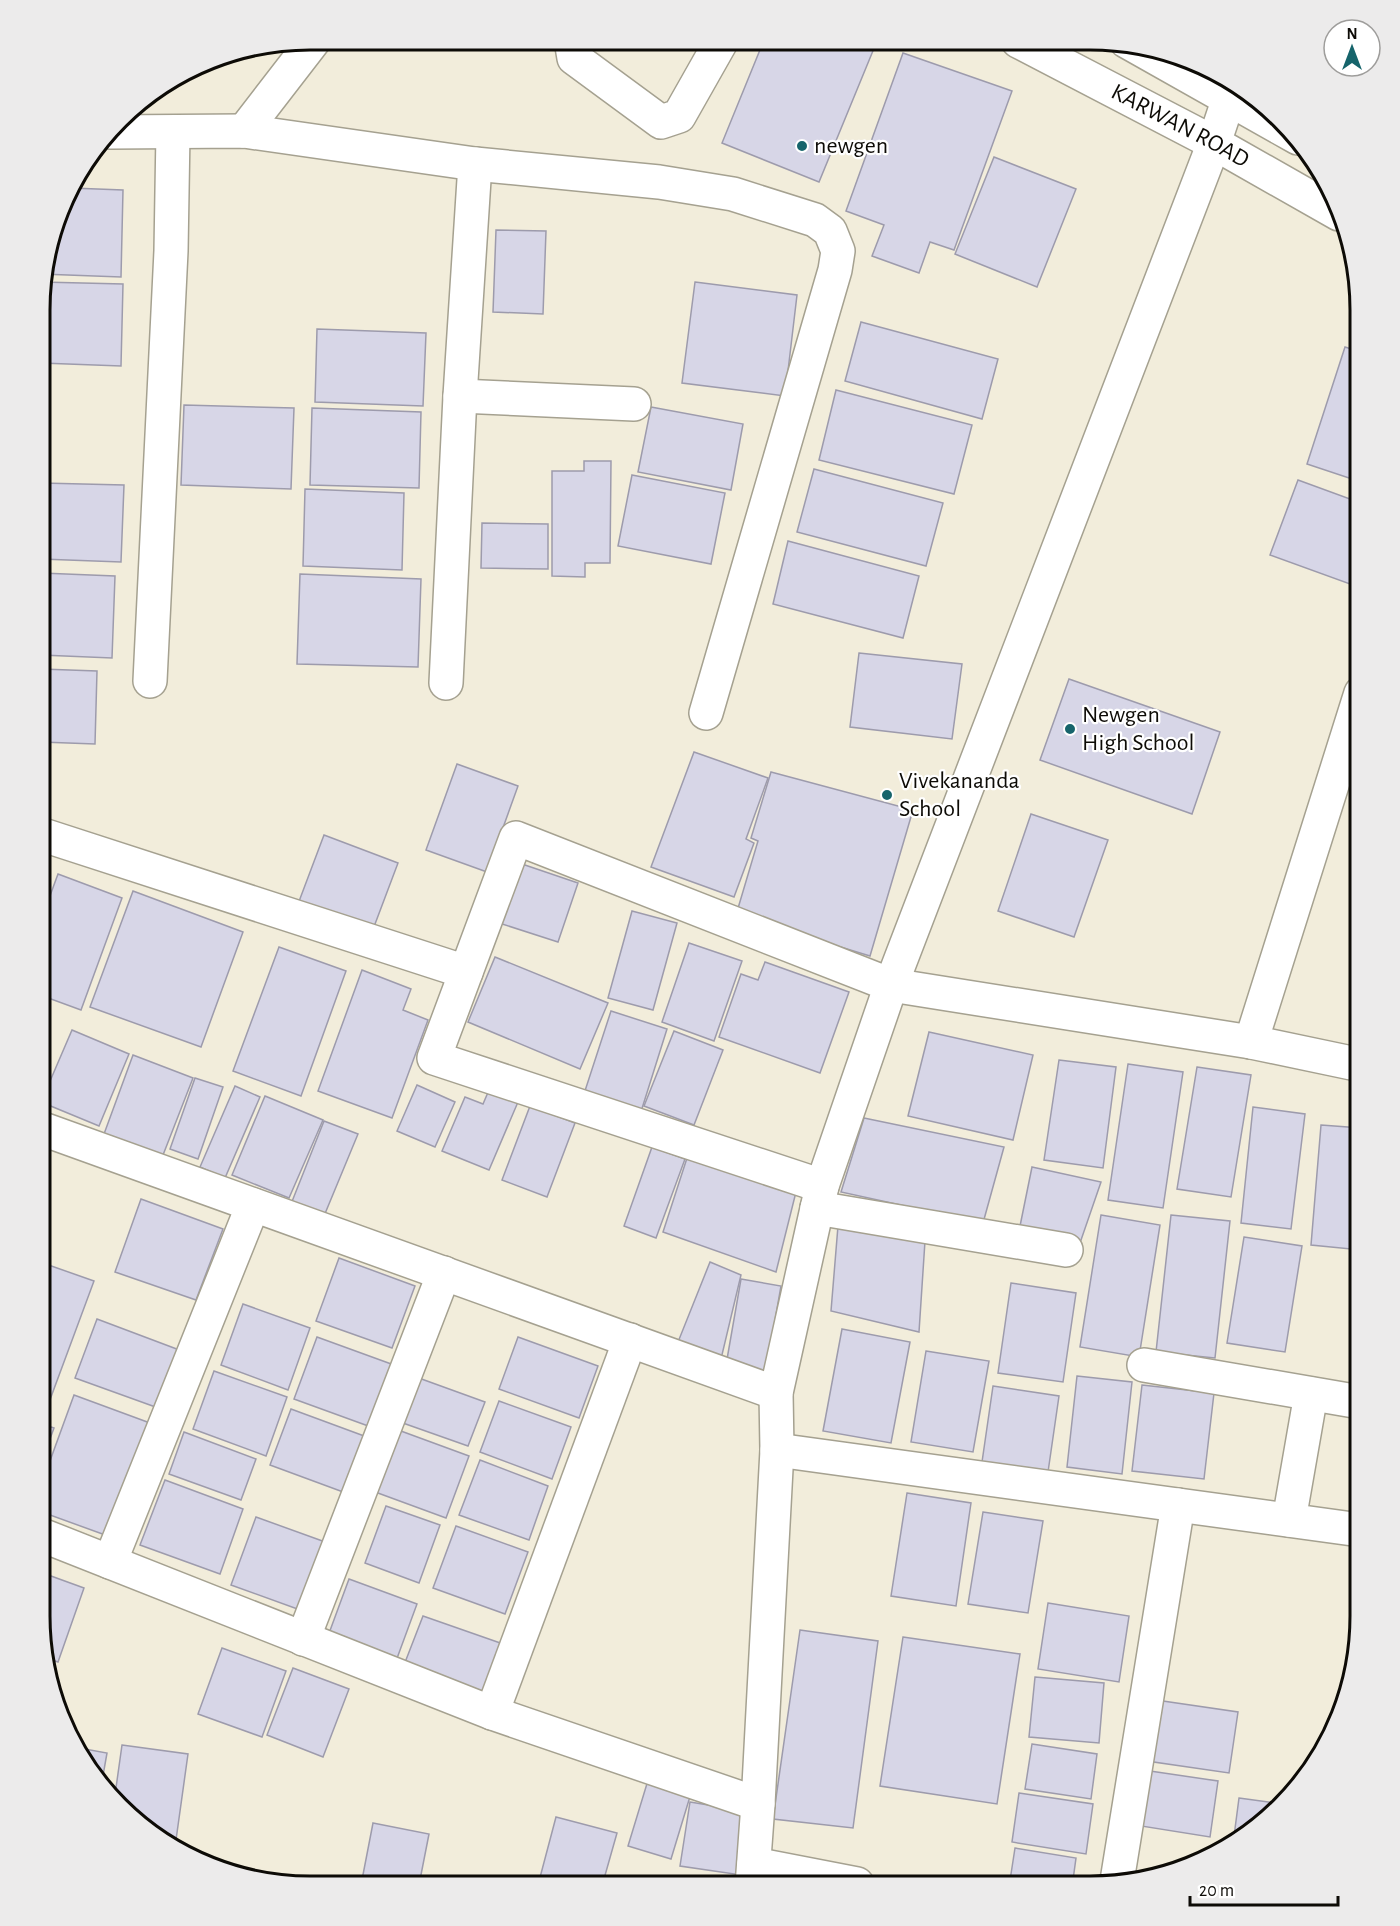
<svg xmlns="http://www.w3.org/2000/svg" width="1400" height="1926" font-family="'Alegreya Sans',sans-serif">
<rect width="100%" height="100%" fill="#f2eddb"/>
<g fill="#d7d6e7" stroke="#9d9bac" stroke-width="1.5">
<polygon points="764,40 877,41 819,182 722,143"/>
<polygon points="903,53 1012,91 954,250 930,242 919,273 872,256 884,225 846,211"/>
<polygon points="994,157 1076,189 1037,287 955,254"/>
<polygon points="71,188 123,190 121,277 41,274"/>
<polygon points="496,230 546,231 543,314 493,312"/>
<polygon points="41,282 123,284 121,366 41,363"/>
<polygon points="695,282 797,295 785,396 682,383"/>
<polygon points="861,322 998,359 982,419 845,381"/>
<polygon points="317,329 426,333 423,406 315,402"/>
<polygon points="1345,347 1361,352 1361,482 1307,464"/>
<polygon points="836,390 972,425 954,494 819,460"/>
<polygon points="184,405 294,408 291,489 181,485"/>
<polygon points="651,407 743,424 731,490 638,472"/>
<polygon points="312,408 421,412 419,488 310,485"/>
<polygon points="584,461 611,461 610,563 585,563 585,577 552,576 552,471 584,471"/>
<polygon points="814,469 943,503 926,566 797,532"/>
<polygon points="632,475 725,493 711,564 618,546"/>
<polygon points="1298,480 1361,503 1361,588 1270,555"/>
<polygon points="41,483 124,485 121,562 41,559"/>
<polygon points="305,489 404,493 402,570 303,566"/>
<polygon points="482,523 548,524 548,569 481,568"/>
<polygon points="788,541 919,576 903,638 773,604"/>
<polygon points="41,573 115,576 112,658 41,655"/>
<polygon points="300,574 421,579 418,667 297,664"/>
<polygon points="859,653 962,664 952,739 850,727"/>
<polygon points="41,669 97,671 95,744 41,742"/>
<polygon points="1069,679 1220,732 1192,814 1040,760"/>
<polygon points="694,752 768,778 746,839 754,843 734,897 651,867"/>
<polygon points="457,764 518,786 487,872 426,850"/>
<polygon points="771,772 913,810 870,956 736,915 758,841 751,838"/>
<polygon points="1031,814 1108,840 1074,937 998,911"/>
<polygon points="324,835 398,863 372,932 298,904"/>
<polygon points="519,863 578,883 558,942 499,923"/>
<polygon points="58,874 122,898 81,1010 40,995 40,923"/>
<polygon points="133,891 243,932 201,1047 90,1007"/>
<polygon points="632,911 677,923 653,1010 608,998"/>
<polygon points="689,943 742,961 714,1041 662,1022"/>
<polygon points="279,947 346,971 301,1096 233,1071"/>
<polygon points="495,957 608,1003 580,1069 468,1022"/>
<polygon points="765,962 849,992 820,1073 719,1037 741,974 758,980"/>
<polygon points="362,970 411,989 403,1010 428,1020 392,1118 318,1091"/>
<polygon points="611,1011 667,1029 639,1118 582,1100"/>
<polygon points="72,1030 129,1054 99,1126 41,1102"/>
<polygon points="674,1031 723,1050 694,1125 644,1106"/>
<polygon points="929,1032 1033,1055 1013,1140 908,1116"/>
<polygon points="133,1055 193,1078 163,1155 104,1134"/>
<polygon points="1059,1060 1116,1067 1103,1168 1044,1160"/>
<polygon points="1128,1064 1183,1072 1163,1208 1108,1200"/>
<polygon points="1197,1067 1251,1075 1231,1197 1177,1189"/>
<polygon points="195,1078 223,1087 198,1159 170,1149"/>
<polygon points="417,1085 455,1102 435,1147 397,1131"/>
<polygon points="235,1086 260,1097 225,1178 200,1167"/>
<polygon points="489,1090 518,1102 489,1170 442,1151 465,1097 483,1104"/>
<polygon points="265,1096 323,1120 289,1198 232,1175"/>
<polygon points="530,1106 575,1123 547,1197 502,1180"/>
<polygon points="1253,1107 1305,1114 1291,1229 1241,1223"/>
<polygon points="864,1118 1004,1147 983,1223 841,1192"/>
<polygon points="324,1121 358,1134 324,1216 291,1204"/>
<polygon points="1321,1125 1361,1128 1361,1250 1311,1245"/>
<polygon points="652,1147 685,1159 656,1238 624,1226"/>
<polygon points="688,1155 796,1192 776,1272 663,1232"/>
<polygon points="1032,1167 1101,1182 1080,1243 1019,1231"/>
<polygon points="141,1199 223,1229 196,1300 115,1272"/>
<polygon points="1101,1215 1160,1225 1139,1357 1080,1347"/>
<polygon points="1171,1215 1230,1221 1215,1358 1156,1352"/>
<polygon points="838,1226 925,1241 919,1332 831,1311"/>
<polygon points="1244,1237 1302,1246 1285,1352 1227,1343"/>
<polygon points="339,1258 415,1286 392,1348 316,1321"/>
<polygon points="40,1262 94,1281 48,1405 39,1402"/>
<polygon points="710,1262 741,1275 721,1359 678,1342"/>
<polygon points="741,1279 781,1286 766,1372 726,1365"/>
<polygon points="1011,1283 1076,1293 1063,1382 998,1373"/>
<polygon points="243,1304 310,1328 288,1390 221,1365"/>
<polygon points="1361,1315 1361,1377 1350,1376"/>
<polygon points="97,1319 182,1351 161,1409 75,1378"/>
<polygon points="842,1329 910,1342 891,1443 823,1431"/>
<polygon points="317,1337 394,1365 371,1427 294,1399"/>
<polygon points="518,1337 598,1366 579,1418 499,1389"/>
<polygon points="926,1351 989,1361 973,1452 911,1442"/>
<polygon points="214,1371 287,1397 266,1456 193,1429"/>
<polygon points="1077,1376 1132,1382 1122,1474 1067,1467"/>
<polygon points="416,1377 485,1402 468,1446 400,1422"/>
<polygon points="1142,1385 1214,1393 1204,1479 1132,1471"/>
<polygon points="993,1386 1059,1396 1048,1472 982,1462"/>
<polygon points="74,1395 150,1423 108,1536 39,1511 39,1491"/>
<polygon points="499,1401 571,1427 552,1479 480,1452"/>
<polygon points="291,1409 375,1440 354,1496 270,1465"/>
<polygon points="39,1423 54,1428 39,1469"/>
<polygon points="390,1427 469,1456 446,1518 367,1489"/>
<polygon points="184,1432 256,1459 241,1500 169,1474"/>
<polygon points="480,1460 548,1486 529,1540 459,1515"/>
<polygon points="165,1480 243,1509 220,1574 140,1545"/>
<polygon points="907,1493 971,1503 956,1606 891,1596"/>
<polygon points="386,1506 440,1525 419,1583 365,1563"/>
<polygon points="983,1512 1043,1521 1028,1613 968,1604"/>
<polygon points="256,1517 328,1543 303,1611 231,1585"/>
<polygon points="456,1526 528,1552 505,1614 433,1588"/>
<polygon points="40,1572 84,1588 58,1662 49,1659 39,1617"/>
<polygon points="349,1579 417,1604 396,1661 328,1636"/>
<polygon points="1048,1603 1129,1616 1119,1682 1038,1669"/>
<polygon points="423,1616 506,1645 487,1696 404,1665"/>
<polygon points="800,1630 878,1641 853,1828 773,1819"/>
<polygon points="903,1637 1020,1654 997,1804 880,1786"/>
<polygon points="222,1648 286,1671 262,1737 198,1714"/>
<polygon points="293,1668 349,1689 323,1757 267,1735"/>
<polygon points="1035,1677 1104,1683 1099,1743 1029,1737"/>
<polygon points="1156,1700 1238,1712 1229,1773 1147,1761"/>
<polygon points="1032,1744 1097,1754 1091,1799 1025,1789"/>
<polygon points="122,1745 188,1754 175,1847 159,1841 114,1802"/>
<polygon points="74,1747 107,1753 101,1787"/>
<polygon points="1150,1771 1218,1781 1210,1837 1141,1826"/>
<polygon points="649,1777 692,1790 671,1859 628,1846"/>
<polygon points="1019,1793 1093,1804 1086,1854 1012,1842"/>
<polygon points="1239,1798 1282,1804 1269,1820 1233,1844"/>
<polygon points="690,1802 751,1812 741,1875 680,1866"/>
<polygon points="556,1817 617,1833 602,1886 538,1885"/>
<polygon points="373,1823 429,1834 419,1885 361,1885"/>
<polygon points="1015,1848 1076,1858 1072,1887 1009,1887"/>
<polygon points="610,1876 642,1886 607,1886"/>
</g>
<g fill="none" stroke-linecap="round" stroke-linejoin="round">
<g stroke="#a5a190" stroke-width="36">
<g id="minor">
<polyline points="571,40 574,58 661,122 679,116 722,40"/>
<path id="s1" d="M1018,41L1214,143L1339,214"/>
<polyline points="1126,41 1298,138"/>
<polyline points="244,131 315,39"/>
<polyline points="110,132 244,131 475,164 659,182 733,194 815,220 830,231 838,251 835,270 706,713"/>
<polyline points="460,396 634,404"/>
<polyline points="150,681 171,251 173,132"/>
<polyline points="446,683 460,396 475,164"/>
<polyline points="40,834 466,972"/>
<polyline points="1251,1042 1361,693"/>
<polyline points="40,1128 776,1393"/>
<polyline points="822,1186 434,1058 516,838 891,985 1251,1042 1361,1065"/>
<polyline points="817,1208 1066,1250"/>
<polyline points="1144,1365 1360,1402"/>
<polyline points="777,1450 1360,1530"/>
<polyline points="1289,1520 1311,1394"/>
<polyline points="39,1534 492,1713 758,1804"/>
<polyline points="110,1562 253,1205"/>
<polyline points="303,1639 444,1273"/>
<polyline points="492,1713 630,1340"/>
<polyline points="754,1864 857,1884"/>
<polyline points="1117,1881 1178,1505"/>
<polyline points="752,1886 758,1804 777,1450 776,1393 822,1186 891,985 1214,143 1229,98 1238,84"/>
</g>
</g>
<use href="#minor" stroke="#fff" stroke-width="33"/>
</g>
<g fill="#16646b" stroke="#fff" stroke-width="2">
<circle cx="802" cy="146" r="6"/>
<circle cx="1070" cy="729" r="6"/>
<circle cx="887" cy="795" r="6"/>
</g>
<g text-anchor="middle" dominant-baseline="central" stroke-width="4.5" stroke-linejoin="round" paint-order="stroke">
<g font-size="24" fill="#0d0b06" stroke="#fff">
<text stroke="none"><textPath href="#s1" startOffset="183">KARWAN ROAD</textPath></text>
</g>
<g font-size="24" fill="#0d0b06" stroke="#fff" text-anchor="start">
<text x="814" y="146">newgen</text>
<text x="1082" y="715">Newgen<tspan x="1082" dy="28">High School</tspan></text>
<text x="899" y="781">Vivekananda<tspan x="899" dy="28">School</tspan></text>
</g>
</g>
<path d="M0 0H1400V1926H0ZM310 50H1090A260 260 0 0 1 1350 310V1616A260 260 0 0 1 1090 1876H310A260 260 0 0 1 50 1616V310A260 260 0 0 1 310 50Z" fill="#ecebeb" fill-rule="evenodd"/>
<path fill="none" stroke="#0d0b06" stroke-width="3" d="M310 50H1090A260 260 0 0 1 1350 310V1616A260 260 0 0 1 1090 1876H310A260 260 0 0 1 50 1616V310A260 260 0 0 1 310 50Z"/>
<g transform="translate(1352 48)"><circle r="28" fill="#ffffff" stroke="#9e9d9b" stroke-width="1.5"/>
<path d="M0-4.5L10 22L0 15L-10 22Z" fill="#16646b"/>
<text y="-9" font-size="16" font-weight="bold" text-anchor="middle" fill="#0d0b06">N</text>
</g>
<path d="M1190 1896v9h148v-9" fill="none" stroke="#0d0b06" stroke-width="3"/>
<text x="1199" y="1896" font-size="18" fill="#0d0b06" stroke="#ffffff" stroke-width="4.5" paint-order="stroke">20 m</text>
</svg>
